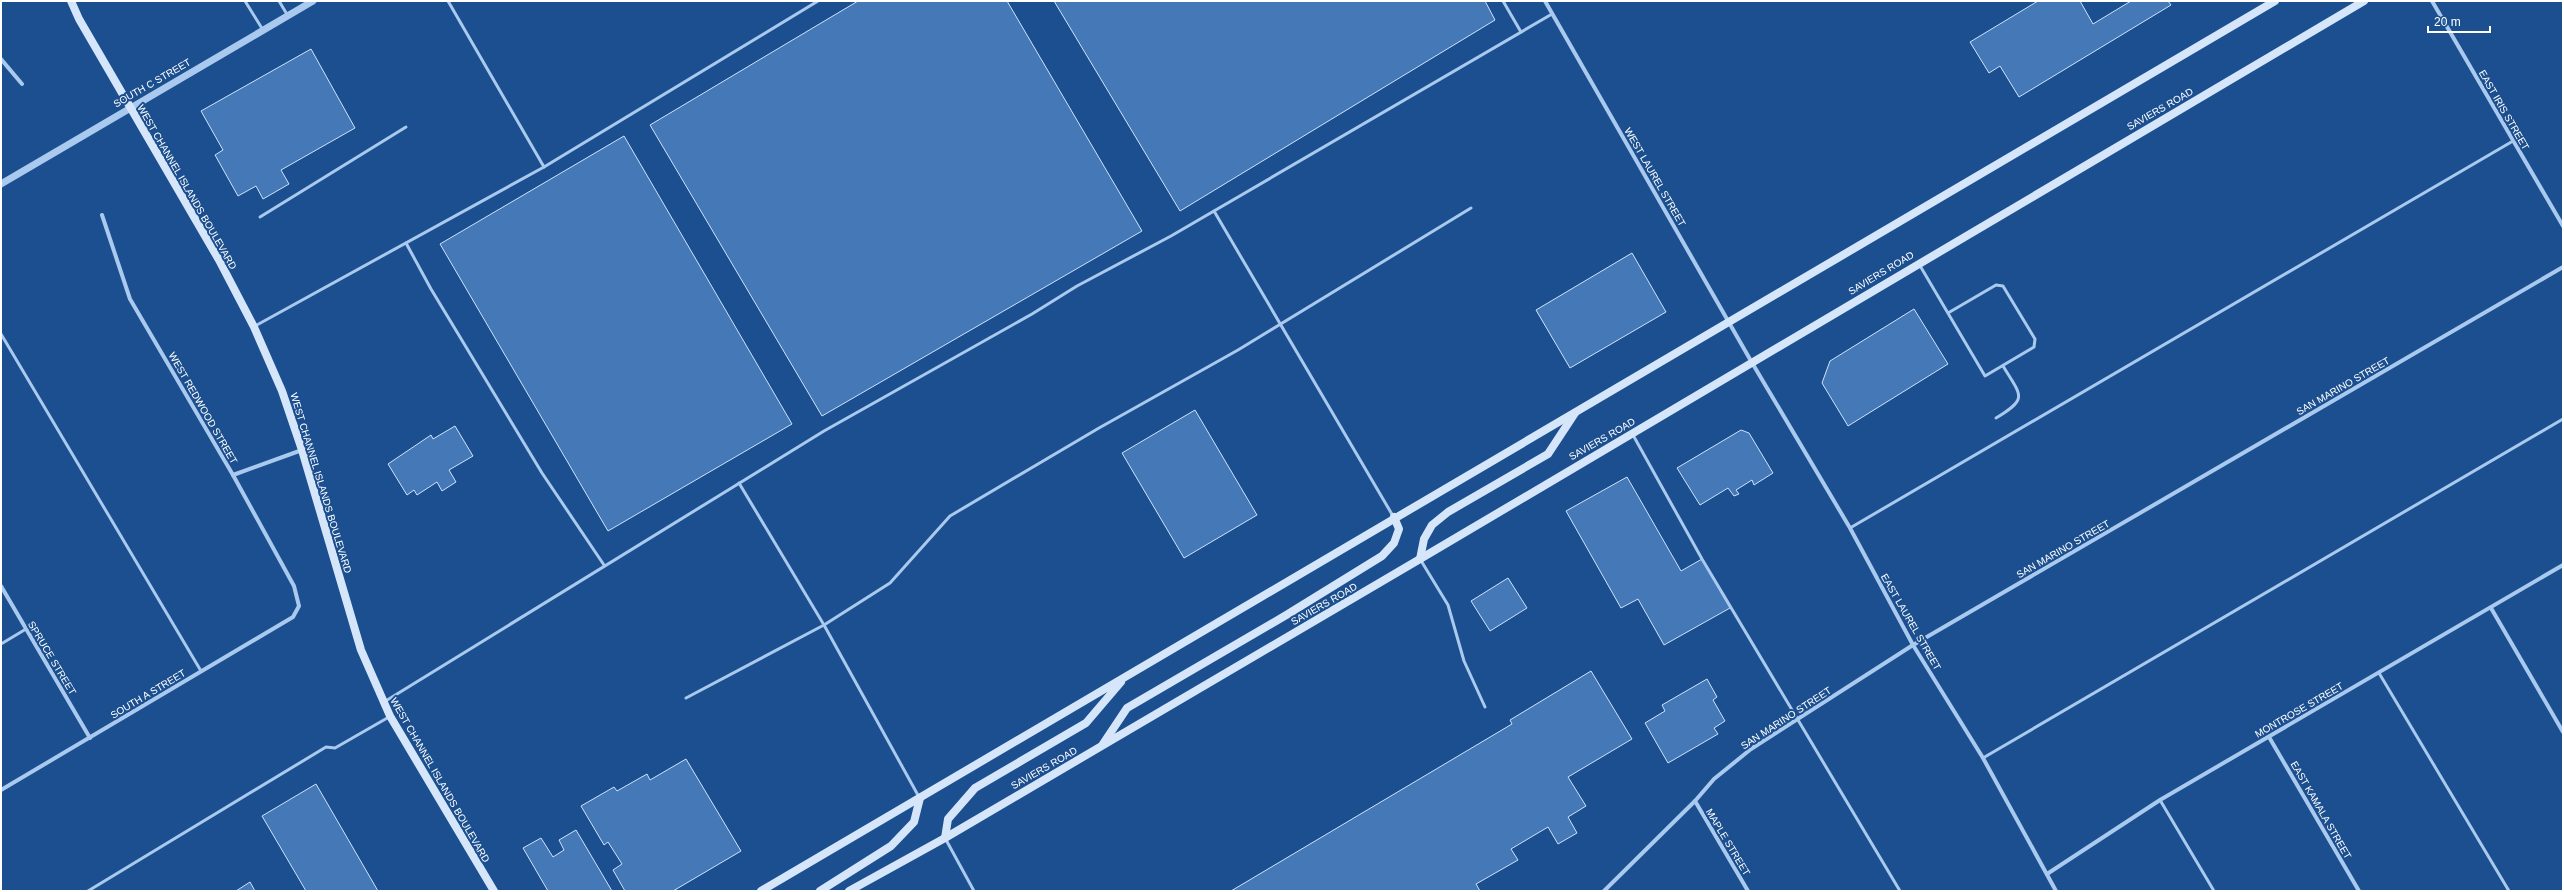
<svg xmlns="http://www.w3.org/2000/svg" width="2564" height="892" font-family="Arial,sans-serif">
<rect width="100%" height="100%" fill="#1b4f8f"/>
<g fill="#4478b7" stroke="#cfe3fa">
<polygon points="858,1 1007,1 1142,231 822,416 650,125"/>
<polygon points="1054,1 1485,1 1495,20 1180,211"/>
<polygon points="2038,1 2080,1 2093,24 2131,1 2168,1 2171,5 2019,97 2000,66 1989,73 1970,42"/>
<polygon points="311,49 355,128 281,170 289,184 263,199 256,186 238,196 215,155 223,150 201,111"/>
<polygon points="624,136 792,424 608,531 440,244"/>
<polygon points="1632,253 1666,312 1570,368 1536,310"/>
<polygon points="1914,309 1948,364 1848,426 1822,383 1830,361"/>
<polygon points="1195,410 1257,515 1184,558 1122,453"/>
<polygon points="455,426 473,456 449,470 456,482 442,491 437,482 417,495 414,490 407,495 388,464 431,435 433,439"/>
<polygon points="1741,430 1749,433 1773,473 1754,485 1752,480 1736,490 1739,494 1734,496 1728,488 1700,505 1677,468"/>
<polygon points="1627,477 1681,571 1702,559 1730,608 1664,645 1638,599 1621,608 1566,511"/>
<polygon points="1508,578 1527,608 1490,631 1471,601"/>
<polygon points="1591,671 1632,739 1568,777 1586,806 1568,817 1577,833 1558,844 1548,827 1511,849 1518,860 1476,884 1480,891 1231,891 1512,724 1510,720"/>
<polygon points="1707,679 1717,697 1713,700 1725,721 1714,728 1718,734 1668,763 1645,723 1665,711 1662,705"/>
<polygon points="686,759 741,851 673,891 625,891 613,870 622,864 608,842 604,845 581,806 614,787 617,791 647,774 650,780"/>
<polygon points="316,784 378,891 306,891 262,816"/>
<polygon points="576,830 612,891 548,891 523,848 541,838 553,857 564,850 559,840"/>
<polygon points="250,882 255,891 236,891"/>
</g>
<g fill="none" stroke-linecap="round" stroke-linejoin="round">
<g stroke="#a9c9ee" stroke-width="3">
<polyline points="245,1 263,30"/>
<polyline points="279,1 288,16"/>
<polyline points="448,1 544,167 818,1"/>
<polyline points="1503,1 1521,32"/>
<polyline points="1214,211 1393,516"/>
<polyline points="260,217 406,127"/>
<polyline points="406,243 431,289 542,473 604,565"/>
<polyline points="1919,264 1985,376 2034,347 2035,339 2003,286 1996,285 1948,313"/>
<polyline points="255,326 544,167"/>
<polyline points="1,334 201,671"/>
<path d="M1996,418C2029,398 2021,396 2003,366"/>
<polyline points="1633,435 1702,559 1900,891"/>
<polyline points="739,483 824,625 919,797"/>
<polyline points="1850,528 2513,141"/>
<polyline points="1420,559 1448,605 1464,661 1485,707"/>
<polyline points="1,644 26,629"/>
<polyline points="2379,673 2509,891"/>
<polyline points="686,698 824,625 890,583 950,516 1099,428 1238,350 1471,208"/>
<polyline points="384,702 824,431 1032,314 1077,286 1171,236 1552,14"/>
<polyline points="1983,758 2563,419"/>
<polyline points="2160,800 2214,891"/>
<polyline points="945,838 974,891"/>
<polyline points="88,891 326,747 335,748 389,717"/>
</g>
<g stroke="#a9c9ee" stroke-width="4">
<polyline points="1545,1 1751,361 1850,528 1913,645 1983,758 2056,891"/>
<polyline points="2432,1 2563,226"/>
<polyline points="1,59 22,84"/>
<polyline points="233,475 302,450"/>
<polyline points="1,586 90,738"/>
<polyline points="2491,608 2563,732"/>
<polyline points="2269,737 2359,891"/>
<polyline points="1,790 293,617 299,606 294,586 233,475 130,299 102,215"/>
<polyline points="1695,801 1748,891"/>
<polyline points="2047,874 2160,800 2563,565"/>
<polyline points="1604,891 1695,801 1714,779 1751,749 1913,645 2563,267"/>
</g>
<polyline stroke="#a9c9ee" stroke-width="7" points="1,184 313,1"/>
<g stroke="#d6e6fa" stroke-width="8">
<polyline points="71,1 79,19 219,260 254,327 282,391 302,450 361,650 390,716 494,891"/>
<polyline points="1420,559 1424,539 1432,525 1448,512 1548,454 1575,413"/>
<polyline points="1103,744 1127,708 1288,614 1382,556 1394,543 1399,529 1394,517"/>
<polyline points="945,838 948,819 975,788 1086,723 1121,682"/>
<polyline points="761,891 2275,1"/>
<polyline points="820,891 891,846 914,822 920,798"/>
<polyline points="849,891 945,838 1420,559 2364,1"/>
</g>
</g>
<g text-anchor="middle" dominant-baseline="central" stroke-width="4" stroke-linejoin="round" paint-order="stroke">
<g font-size="10" fill="#fff" stroke="#1b4f8f">
<text transform="translate(152 83) rotate(-30)">SOUTH C STREET</text>
<text transform="translate(2160 109) rotate(-30)">SAVIERS ROAD</text>
<text transform="translate(2504 110) rotate(60)">EAST IRIS STREET</text>
<text transform="translate(1655 177) rotate(60)">WEST LAUREL STREET</text>
<text transform="translate(187 187) rotate(60)">WEST CHANNEL ISLANDS BOULEVARD</text>
<text transform="translate(1881 273) rotate(-31)">SAVIERS ROAD</text>
<text transform="translate(2343 386) rotate(-30)">SAN MARINO STREET</text>
<text transform="translate(203 408) rotate(60)">WEST REDWOOD STREET</text>
<text transform="translate(1602 439) rotate(-30)">SAVIERS ROAD</text>
<text transform="translate(321 483) rotate(73)">WEST CHANNEL ISLANDS BOULEVARD</text>
<text transform="translate(2063 549) rotate(-30)">SAN MARINO STREET</text>
<text transform="translate(1324 604) rotate(-30)">SAVIERS ROAD</text>
<text transform="translate(1911 622) rotate(60)">EAST LAUREL STREET</text>
<text transform="translate(52 658) rotate(59)">SPRUCE STREET</text>
<text transform="translate(148 694) rotate(-31)">SOUTH A STREET</text>
<text transform="translate(2299 710) rotate(-30)">MONTROSE STREET</text>
<text transform="translate(1786 718) rotate(-33)">SAN MARINO STREET</text>
<text transform="translate(1044 768) rotate(-30)">SAVIERS ROAD</text>
<text transform="translate(440 780) rotate(60)">WEST CHANNEL ISLANDS BOULEVARD</text>
<text transform="translate(2321 810) rotate(60)">EAST KAMALA STREET</text>
<text transform="translate(1728 842) rotate(59)">MAPLE STREET</text>
</g>
</g>
<rect width="2564" height="892" fill="none" stroke="#ffffff" stroke-width="4"/>
<path d="M2428 26v6h62v-6" fill="none" stroke="#ffffff" stroke-width="2"/>
<text x="2434" y="26" font-size="12" fill="#ffffff" stroke="#1b4f8f" stroke-width="3" paint-order="stroke">20 m</text>
</svg>
